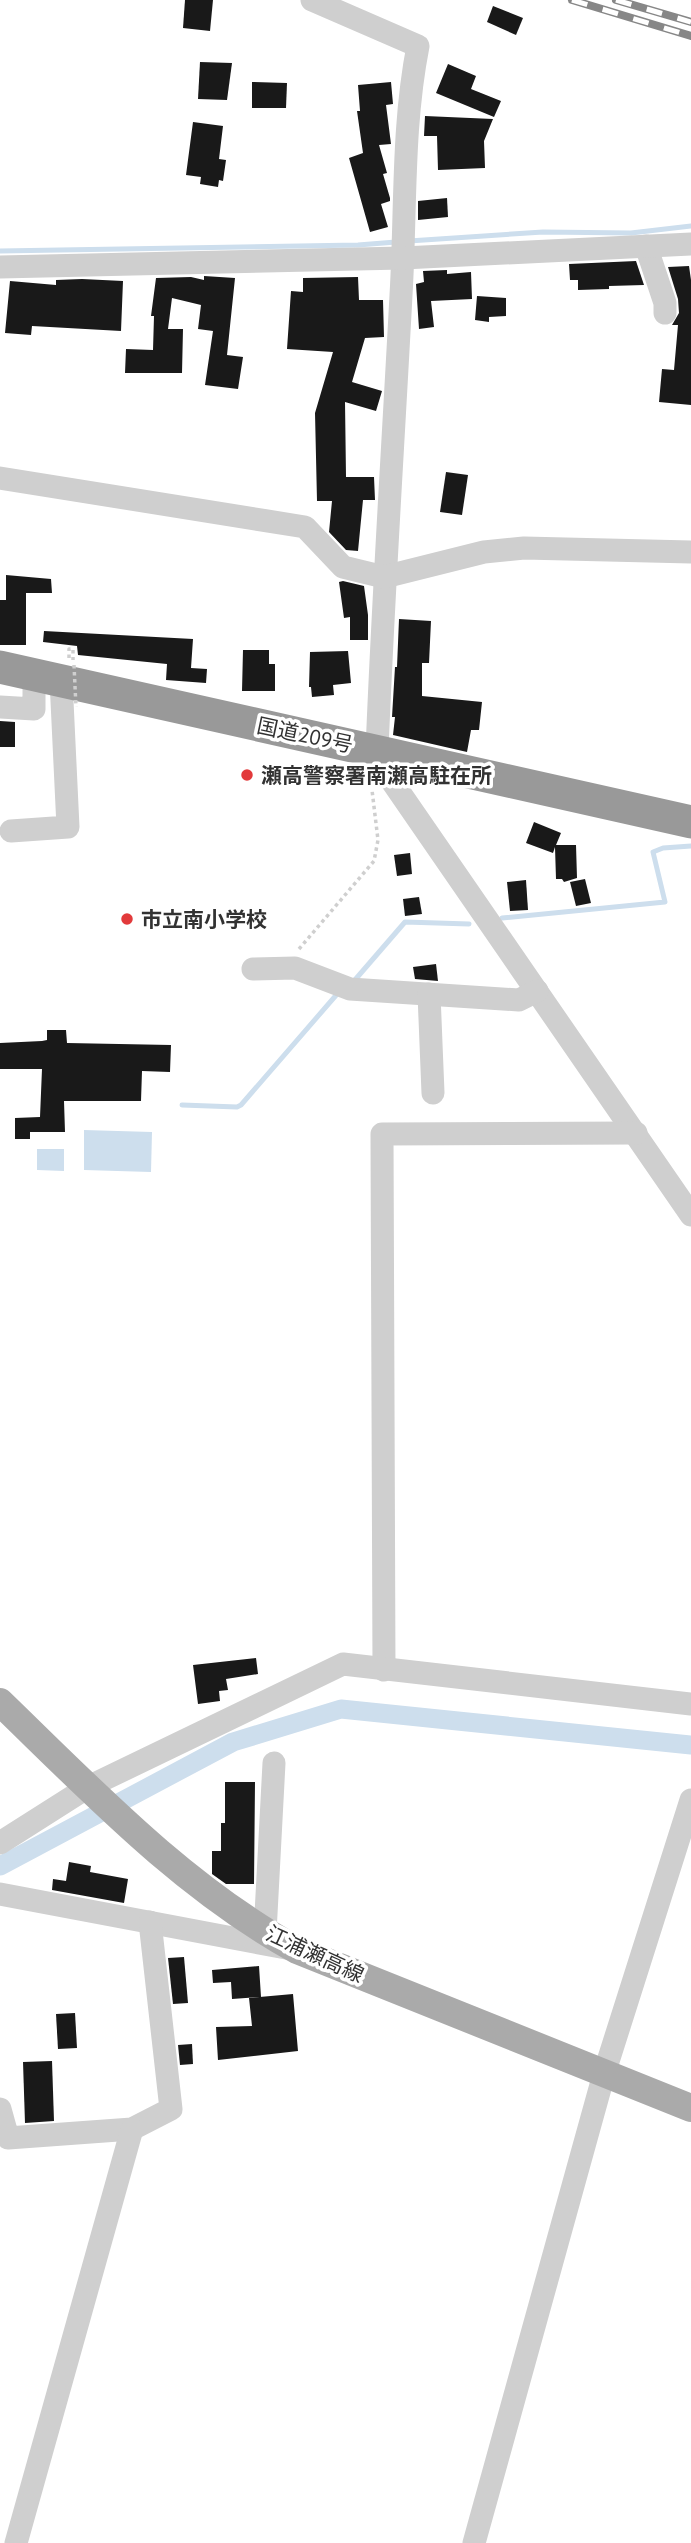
<svg xmlns="http://www.w3.org/2000/svg" width="691" height="2543" font-family="'PT Sans','Noto Sans JP',sans-serif">
<rect width="100%" height="100%" fill="#fff"/>
<g fill="#cddeed">
<polygon points="84,1130 152,1132 151,1172 84,1170"/>
<polygon points="37,1149 64,1149 64,1171 37,1170"/>
</g>
<g fill="none" stroke-linecap="round" stroke-linejoin="round">
<g stroke="#cddeed" stroke-width="5">
<polyline points="409,241 543,232 631,233 691,226"/>
<polyline points="0,251 358,245 396,242"/>
<polyline points="502,918 665,902 653,852 663,848 691,846"/>
<polyline points="354,981 405,922 469,924"/>
<polyline points="182,1105 237,1107 241,1105 338,993"/>
</g>
<polyline stroke="#cddeed" stroke-width="19" points="0,1866 233,1742 341,1709 691,1745"/>
</g>
<g fill="#191919">
<polygon points="185,0 213,0 210,31 183,28"/>
<polygon points="493,6 523,18 516,35 487,22"/>
<polygon points="200,62 232,63 227,100 198,99"/>
<polygon points="448,64 476,76 471,89 501,101 494,117 436,93"/>
<polygon points="252,82 287,83 286,108 252,108"/>
<polygon points="391,82 393,104 386,105 391,144 379,145 387,173 383,174 390,198 390,201 381,204 388,227 370,232 349,158 363,153 357,111 360,111 358,85"/>
<polygon points="425,116 493,119 484,141 485,168 438,170 437,136 424,136"/>
<polygon points="193,122 223,126 219,159 226,160 223,181 219,180 218,187 200,184 201,177 186,175"/>
<polygon points="447,198 448,217 418,220 418,201"/>
<polygon points="636,261 644,285 609,286 609,289 578,290 578,280 570,280 569,264"/>
<polygon points="689,266 691,280 691,405 659,402 662,369 674,370 678,325 672,325 679,313 678,299 668,267"/>
<polygon points="447,270 447,274 471,272 472,299 431,301 434,327 419,329 416,284 424,282 423,271"/>
<polygon points="204,276 235,278 227,355 243,357 238,389 205,385 213,331 198,329 201,305 172,298 168,329 183,329 182,373 125,373 126,349 153,350 154,316 151,316 156,278 191,277 204,280"/>
<polygon points="358,277 359,300 383,300 384,337 365,338 352,382 382,391 376,411 345,402 346,477 374,477 375,500 363,500 358,551 346,550 329,532 332,501 317,501 315,413 333,352 287,349 291,291 303,292 303,278"/>
<polygon points="82,279 123,281 121,331 32,326 31,335 5,333 10,281 56,285 56,280"/>
<polygon points="477,296 506,298 506,316 489,317 489,322 475,320"/>
<polygon points="446,472 468,475 462,515 440,512"/>
<polygon points="6,575 51,579 52,593 26,593 26,645 0,645 0,600 6,600"/>
<polygon points="343,581 364,586 368,615 368,640 350,640 350,617 344,618 339,582"/>
<polygon points="399,619 431,621 429,663 422,663 422,696 482,702 479,730 471,730 467,752 393,735 395,717 392,717 395,667 397,667"/>
<polygon points="44,631 193,639 191,668 207,669 206,683 166,680 167,664 78,655 77,646 43,642"/>
<polygon points="243,650 269,650 269,664 275,664 275,691 242,691"/>
<polygon points="348,651 351,683 333,685 334,695 312,697 311,687 309,687 310,652"/>
<polygon points="0,721 15,722 15,747 0,747"/>
<polygon points="534,822 561,833 556,845 576,845 577,878 564,882 562,879 556,879 555,847 553,853 526,843"/>
<polygon points="410,853 412,874 397,876 394,855"/>
<polygon points="585,879 591,903 576,906 570,882"/>
<polygon points="526,880 528,910 510,911 507,882"/>
<polygon points="419,897 422,914 405,916 403,899"/>
<polygon points="436,964 438,981 415,979 413,967"/>
<polygon points="47,1030 66,1030 67,1043 171,1045 170,1072 142,1071 141,1101 64,1101 65,1132 30,1132 30,1139 15,1139 15,1118 40,1117 42,1069 0,1069 0,1043 42,1041 47,1040"/>
<polygon points="256,1658 258,1674 226,1679 228,1690 219,1691 220,1701 198,1704 193,1665"/>
<polygon points="225,1782 255,1782 254,1884 226,1884 212,1874 212,1851 221,1851 221,1823 225,1823"/>
<polygon points="69,1862 91,1866 90,1872 128,1879 124,1903 52,1890 53,1879 66,1881"/>
<polygon points="184,1957 188,2003 173,2004 168,1958"/>
<polygon points="259,1966 261,1997 232,1999 231,1982 213,1983 212,1970"/>
<polygon points="293,1994 298,2051 218,2060 216,2027 252,2026 249,1998"/>
<polygon points="75,2013 77,2048 58,2049 56,2014"/>
<polygon points="192,2044 193,2064 180,2065 178,2045"/>
<polygon points="52,2061 54,2121 25,2123 23,2062"/>
</g>
<g fill="none" stroke-linecap="round" stroke-linejoin="round">
<g stroke="#cfcfcf" stroke-width="3.5" stroke-dasharray="3.5 3.5" stroke-linecap="butt">
<polyline points="69,658 69,649 73,649 73,660"/>
<polyline points="299,949 374,861 378,840 372,790"/>
</g>
<g stroke="#cfcfcf" stroke-width="23">
<path d="M312,0L418,46C402,127 406,212 401,295C393,447 383,598 377,751L380,764L691,1215"/>
<polyline points="646,246 665,303 665,313"/>
<polyline points="0,267 403,258 691,244"/>
<polyline points="0,478 305,527 343,567 384,577 484,552 524,548 691,552"/>
<polyline points="0,707 34,709 34,674"/>
<polyline points="11,831 68,827 61,680"/>
<polyline points="253,969 295,968 350,989 519,1000 537,991"/>
<polyline points="429,994 433,1093"/>
<polyline points="384,1670 382,1134 636,1133"/>
<polyline points="0,1843 88,1787 343,1664 691,1704"/>
<polyline points="0,1894 286,1948"/>
<polyline points="265,1933 274,1763"/>
<polyline points="0,2109 8,2138 132,2129 171,2109 150,1922"/>
<polyline points="16,2543 132,2129"/>
<polyline points="474,2543 604,2074 691,1800"/>
</g>
<path stroke="#aaa" stroke-width="28" d="M0,1702C93,1792 183,1887 297,1950L691,2108"/>
<polyline stroke="#999" stroke-width="33" points="0,667 691,822"/>
<g stroke="#878787" stroke-width="8">
<g id="rail">
<polyline points="572,0 691,36"/>
<polyline points="616,0 691,22"/>
</g>
</g>
<use href="#rail" stroke="#fff" stroke-width="5" stroke-dasharray="16" stroke-linecap="butt"/>
<polyline stroke="#cfcfcf" stroke-width="3.5" stroke-dasharray="3.5 3.5" stroke-linecap="butt" points="74,665 76,707"/>
</g>
<g fill="#e23a3b" stroke="#fff" stroke-width="2.5">
<circle cx="247" cy="775" r="7"/>
<circle cx="127" cy="919" r="7"/>
</g>
<g text-anchor="middle" dominant-baseline="central" stroke-width="7" stroke-linejoin="round" paint-order="stroke">
<g font-size="21" fill="#323232" stroke="#fff">
<text transform="translate(305 735) rotate(12)">国道209号</text>
<text transform="translate(315 1954) rotate(25)">江浦瀬高線</text>
</g>
<g font-size="21" font-weight="bold" fill="#323232" stroke="#fff" text-anchor="start">
<text x="261" y="775">瀬高警察署南瀬高駐在所</text>
<text x="141" y="919">市立南小学校</text>
</g>
</g>
</svg>
